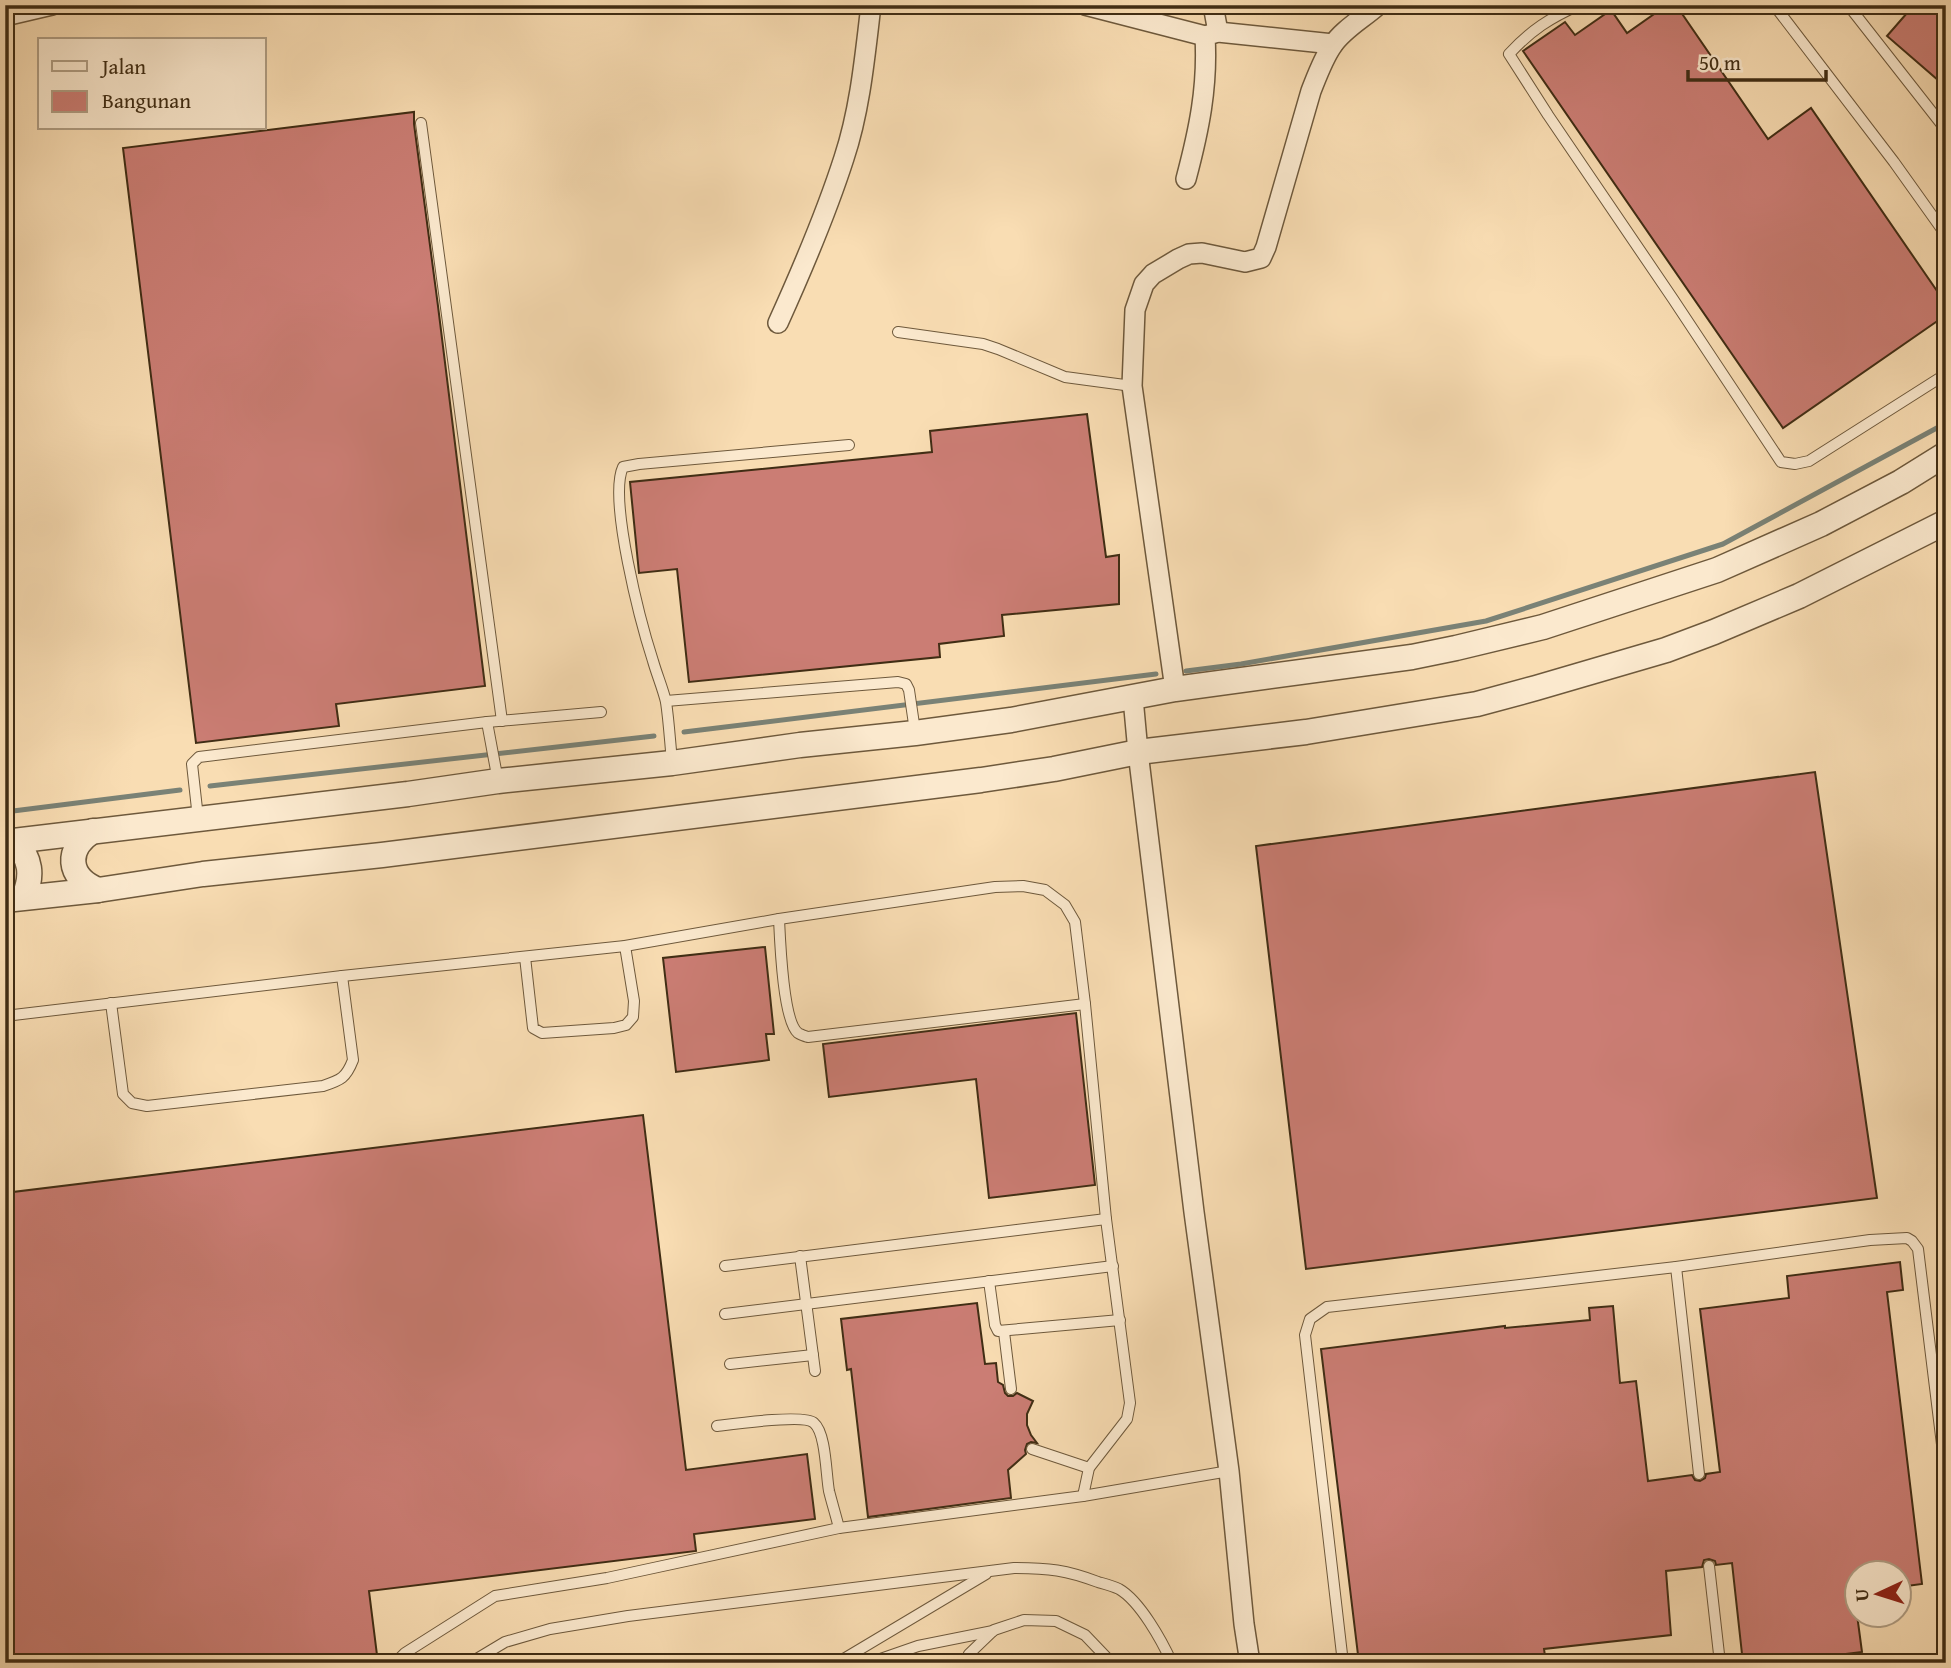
<svg xmlns="http://www.w3.org/2000/svg" width="1951" height="1668" font-family="'Gentium Book Plus',serif">
<rect width="100%" height="100%" fill="#f9ddb3"/>
<filter id="stains"><feTurbulence type="fractalNoise" baseFrequency=".00286" numOctaves="4"/><feColorMatrix values="0 0 0 0 .2 0 0 0 0 .09 0 0 0 0 .02 0 0 0 .5 -.17"/></filter>
<radialGradient id="worn" r=".72"><stop offset=".6" stop-color="#630" stop-opacity="0"/><stop offset="1" stop-color="#630" stop-opacity=".3"/></radialGradient>
<g fill="none" stroke-linecap="round" stroke-linejoin="round">
<g stroke="#7a8276" stroke-width="5">
<polyline points="1186,671 1241,664 1486,621 1723,544 1946,423"/>
<polyline points="684,732 1156,674"/>
<polyline points="210,786 654,736"/>
<polyline points="5,812 180,790"/>
</g>
</g>
<g fill="#cb7d74" stroke="#402d14" stroke-width="2">
<polygon points="1667,5 1676,5 1768,139 1811,108 1946,304 1946,315 1783,428 1523,51 1565,22 1575,35 1611,10 1627,33"/>
<polygon points="1914,5 1946,5 1946,87 1887,36"/>
<polygon points="414,112 414,124 438,306 485,686 336,704 339,726 196,743 123,148"/>
<polygon points="1087,414 1106,557 1119,555 1119,604 1002,615 1004,636 939,644 940,657 689,682 677,569 639,573 630,482 932,452 930,431"/>
<polygon points="1815,772 1877,1198 1306,1269 1256,846"/>
<polygon points="765,947 774,1034 766,1034 769,1060 676,1072 663,958"/>
<polygon points="1076,1013 1095,1185 989,1198 976,1079 829,1097 823,1044"/>
<polygon points="643,1115 686,1470 807,1454 815,1519 694,1534 696,1551 369,1591 378,1663 5,1663 5,1193"/>
<polygon points="1900,1262 1903,1290 1887,1292 1922,1584 1899,1587 1899,1573 1857,1573 1857,1592 1854,1592 1862,1652 1772,1663 1743,1663 1732,1563 1716,1565 1715,1561 1709,1559 1704,1560 1702,1567 1666,1571 1671,1635 1544,1649 1546,1663 1359,1663 1321,1349 1505,1326 1505,1328 1590,1320 1589,1308 1613,1306 1620,1383 1636,1381 1648,1481 1692,1475 1695,1480 1700,1481 1705,1478 1706,1474 1720,1472 1700,1309 1789,1298 1787,1276"/>
<polygon points="977,1303 985,1364 996,1363 998,1382 1003,1385 1005,1393 1008,1396 1013,1396 1017,1393 1033,1401 1027,1414 1027,1425 1031,1435 1037,1443 1031,1442 1027,1444 1025,1450 1026,1454 1008,1470 1011,1498 868,1517 851,1369 847,1370 841,1319"/>
</g>
<g fill="none" stroke-linecap="round" stroke-linejoin="round">
<g stroke="#6e593c" stroke-width="12">
<g id="service">
<path d="M1579,5C1550,18 1531,30 1509,54L1548,115L1673,299L1781,462L1795,464L1809,461L1946,374"/>
<polyline points="1774,5 1894,162 1946,235"/>
<polyline points="1848,5 1946,130"/>
<polyline points="421,123 502,721"/>
<polyline points="898,332 983,344 998,349 1065,377 1132,386"/>
<polyline points="1935,529 1946,546"/>
<polyline points="666,701 898,682 906,684 909,690 915,731"/>
<polyline points="487,722 498,781"/>
<path d="M672,761C670,742 669,722 666,702C663,689 657,675 653,661C641,624 608,499 623,467L639,464L849,445"/>
<polyline points="198,818 192,764 199,757 487,722 601,712"/>
<path d="M779,919C780,940 783,1021 798,1033C799,1034 807,1037 808,1037L1085,1004"/>
<polyline points="525,957 533,1028 542,1033 614,1028 626,1025 633,1017 634,1001 625,946"/>
<path d="M111,1003L123,1094L132,1103L147,1106L323,1086C341,1080 346,1078 353,1060L342,976"/>
<polyline points="5,1016 342,976 625,946 779,919 995,887 1023,886 1045,890 1065,905 1075,922 1085,1004 1106,1219 1130,1403 1127,1419 1089,1468 1083,1496"/>
<polyline points="800,1256 815,1371"/>
<polyline points="725,1266 1106,1219"/>
<polyline points="1676,1267 1699,1474"/>
<polyline points="989,1281 995,1325 998,1331 1120,1320"/>
<polyline points="725,1314 1113,1266"/>
<polyline points="1004,1332 1011,1389"/>
<polyline points="730,1364 813,1355"/>
<path d="M717,1426C733,1424 805,1414 814,1423C826,1433 826,1475 829,1491C832,1503 836,1516 839,1528"/>
<polyline points="1032,1449 1089,1468"/>
<polyline points="1709,1566 1720,1663"/>
<polyline points="395,1663 405,1653 495,1596 607,1578 839,1528 1083,1496 1229,1471"/>
<path d="M470,1663L505,1642L550,1629L628,1616L1014,1568C1049,1568 1066,1570 1098,1582C1105,1584 1113,1586 1119,1589C1140,1601 1162,1641 1172,1663"/>
<polyline points="837,1663 986,1574"/>
<polyline points="869,1663 918,1646 993,1631"/>
<polyline points="965,1663 969,1654 994,1630 1024,1620 1056,1621 1085,1635 1107,1658 1109,1663"/>
<polyline points="1343,1663 1305,1335 1310,1319 1327,1307 1676,1267 1870,1240 1907,1238 1912,1241 1918,1249 1946,1477"/>
</g>
</g>
<g stroke="#6e593c" stroke-width="22">
<g id="minor">
<polyline points="1085,5 1205,36"/>
<polyline points="1213,5 1218,32"/>
<polyline points="5,16 52,5"/>
<path d="M1186,179C1199,130 1208,87 1205,36L1218,32L1333,44"/>
<path d="M778,323C802,270 826,214 844,158C860,110 865,56 871,5"/>
<path d="M1175,689L1132,386L1135,310L1144,284L1153,274L1178,259L1189,254L1202,253L1245,262L1261,258L1266,247L1311,91C1317,76 1323,59 1332,46C1343,29 1364,18 1378,5"/>
<polyline points="1133,698 1138,752 1194,1212 1229,1471 1244,1624 1250,1663"/>
</g>
</g>
<g stroke="#6e593c" stroke-width="27">
<g id="tertiary">
<path d="M93,831C65,849 67,877 98,890"/>
<path d="M15,841C31,859 33,875 24,897"/>
<polyline points="5,842 408,794 498,781 672,763 800,745 915,733 1011,720 1175,689 1412,657 1456,648 1543,627 1717,570 1821,524 1901,482 1946,454"/>
<polyline points="5,900 98,890 203,874 382,855 981,780 1054,769 1138,752 1306,732 1428,712 1477,704 1536,688 1666,650 1714,632 1799,596 1946,522"/>
</g>
</g>
<use href="#service" stroke="#fbe9ce" stroke-width="10"/>
<use href="#minor" stroke="#fbe9ce" stroke-width="19"/>
<use href="#tertiary" stroke="#fbe9ce" stroke-width="24"/>
</g>
<rect width="1951" height="1668" fill="none" stroke="#f9ddb3" stroke-width="28"/>
<rect x="7" y="7" width="1937" height="1654" fill="none" stroke="#402d14" stroke-width="3.5"/>
<rect x="14" y="14" width="1923" height="1640" fill="none" stroke="#402d14" stroke-width="2"/>
<rect x="38" y="38" width="228" height="91" fill="#fbe9ce" stroke="#b09e84" stroke-width="2"/>
<rect x="52" y="61" width="35" height="10" fill="#fbe9ce" stroke="#b09e84" stroke-width="2"/>
<text x="102" y="74" font-size="21" fill="#402d14">Jalan</text>
<rect x="52" y="91" width="35" height="21" fill="#cb7d74" stroke="#b09e84" stroke-width="2"/>
<text x="102" y="108" font-size="21" fill="#402d14">Bangunan</text>
<g transform="translate(1878 1594) rotate(266)"><circle r="33" fill="#fbe9ce" stroke="#b09e84" stroke-width="2"/>
<path d="M0-5L12 26L0 18L-12 26Z" fill="#8f2418"/>
<text y="-10" font-size="19" font-weight="bold" text-anchor="middle" fill="#402d14">U</text>
</g>
<path d="M1688 70v10h138v-10" fill="none" stroke="#402d14" stroke-width="3.5"/>
<text x="1699" y="70" font-size="21" fill="#402d14" stroke="#fbe9ce" stroke-width="5" paint-order="stroke">50 m</text>
<rect width="100%" height="100%" filter="url(#stains)"/>
<rect width="100%" height="100%" fill="url(#worn)"/>
</svg>
